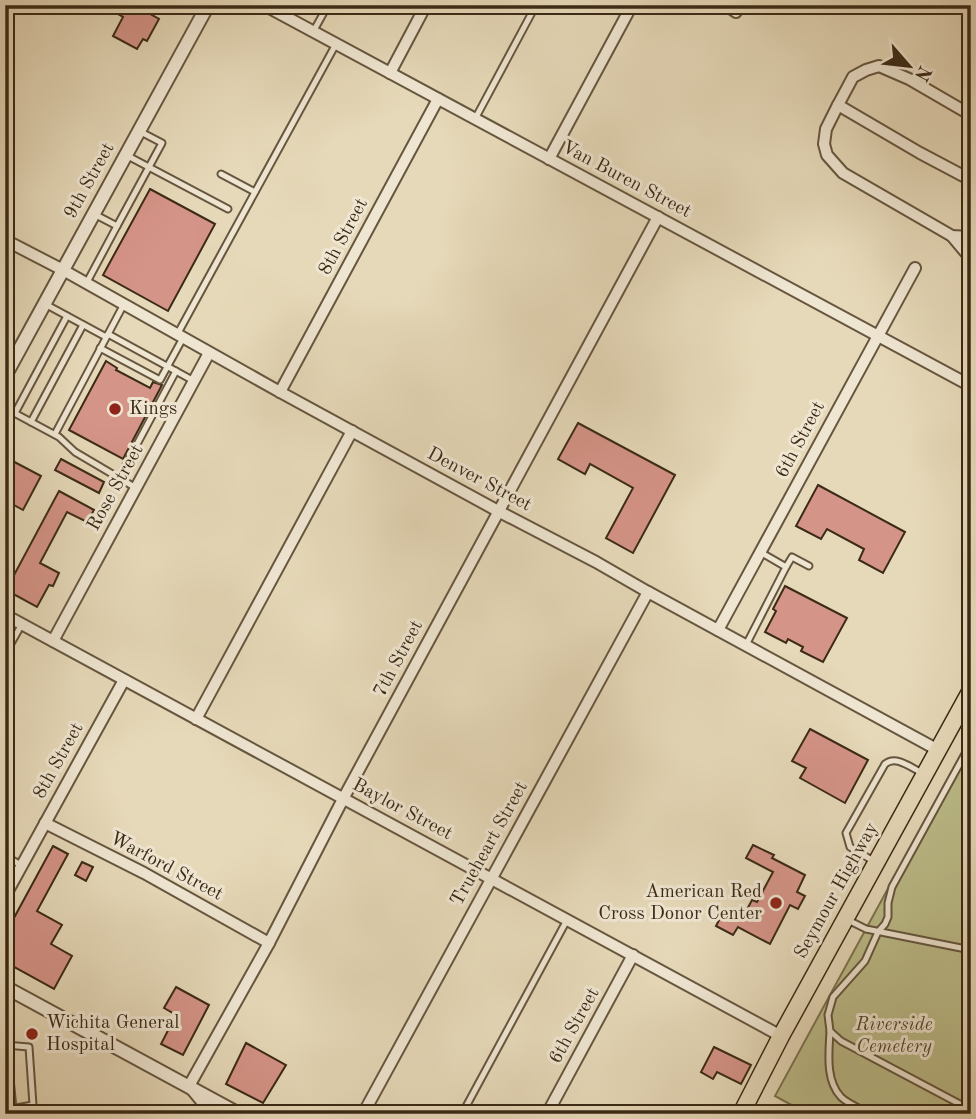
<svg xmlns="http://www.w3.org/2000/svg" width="976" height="1119" font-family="'Old Standard TT',serif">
<rect width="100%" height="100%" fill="#e6d9b9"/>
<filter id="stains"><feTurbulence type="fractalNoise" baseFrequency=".00286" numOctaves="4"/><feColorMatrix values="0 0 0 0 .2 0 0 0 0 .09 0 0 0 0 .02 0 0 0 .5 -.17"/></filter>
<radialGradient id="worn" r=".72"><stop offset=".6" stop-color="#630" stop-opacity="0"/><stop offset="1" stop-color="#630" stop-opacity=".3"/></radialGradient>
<polygon fill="#bcbd8a" stroke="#7c7450" stroke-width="2" points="971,736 971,1114 808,1114 775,1096"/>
<g fill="#d59488" stroke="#3b2a16" stroke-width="2">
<polygon points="102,5 134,5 159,19 147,41 143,39 137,49 113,36 123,17"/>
<polygon points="150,189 215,224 168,311 103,275"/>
<polygon points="106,361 117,368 116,370 150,388 153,382 162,385 123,459 69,430"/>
<polygon points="578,423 675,475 633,553 606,538 633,488 590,464 585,474 558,459"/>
<polygon points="5,457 41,476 23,510 5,500"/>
<polygon points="61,459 104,482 99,493 55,470"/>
<polygon points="818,485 905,532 883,573 859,560 864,549 827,529 821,539 796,526"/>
<polygon points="59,491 94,510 87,522 67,512 40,563 59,573 53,586 49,585 37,607 6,590"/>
<polygon points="785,586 847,618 823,662 801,651 803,647 788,639 786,643 765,632 776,611 773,609"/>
<polygon points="810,729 868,760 845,803 800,778 806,768 792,761"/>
<polygon points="753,845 774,855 772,858 805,875 797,892 805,896 798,909 790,905 770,944 738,927 733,935 716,926 725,908 743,917 752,900 757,902 773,872 746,858"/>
<polygon points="53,846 68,854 37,911 62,925 51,944 72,956 54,989 5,962 5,931 8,926 9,927"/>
<polygon points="82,862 93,867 86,881 75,875"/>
<polygon points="176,987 209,1005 183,1055 161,1044 176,1015 164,1008"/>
<polygon points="246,1043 286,1065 263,1103 226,1084"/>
<polygon points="714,1047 751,1065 741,1084 717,1072 713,1079 701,1072"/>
</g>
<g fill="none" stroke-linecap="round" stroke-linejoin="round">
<g stroke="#66563f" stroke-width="9">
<g id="service">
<polyline points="313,32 328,5"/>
<polyline points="475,119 536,5"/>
<polyline points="126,155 228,209"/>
<polyline points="221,174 255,192"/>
<polyline points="94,214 117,226 162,143 139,131"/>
<polyline points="86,284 117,226"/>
<polyline points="45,304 106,337"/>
<polyline points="178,333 336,44"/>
<polyline points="108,334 194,381"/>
<polyline points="100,348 160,380 183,338"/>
<polyline points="5,408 59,437 75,452 136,488"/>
<polyline points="15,413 67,316"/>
<polyline points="31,422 83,325"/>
<polyline points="55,434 124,304"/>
<polyline points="119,478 176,371"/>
<polyline points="786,567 792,557 809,566"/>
<polyline points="746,645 786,567 760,552"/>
<polyline points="5,654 22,624"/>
<polyline points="971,743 892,887 888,903 888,917 885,924 878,932 865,961 833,997 828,1015 830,1031 841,1041 971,1110"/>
<polyline points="5,856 21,865"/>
<path d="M875,862L850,847L846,833L885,764C896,755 910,767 922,773"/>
<polyline points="848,920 866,929 971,950"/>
<path d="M830,1031C829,1052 825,1080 841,1097C848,1104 861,1109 871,1114"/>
<polyline points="5,1045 29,1047 33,1105 10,1109"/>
<polyline points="462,1114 567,920"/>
</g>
</g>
<g stroke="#66563f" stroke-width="14">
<g id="minor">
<polyline points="264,5 971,386"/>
<polyline points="726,5 736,12"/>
<polyline points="390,73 426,5"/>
<polyline points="838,105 826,129 824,144 827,155 843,173 952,236 971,237"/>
<polyline points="971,115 909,79 879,66 866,70 853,77 838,105 920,153 971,180"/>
<polyline points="549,159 632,5"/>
<polyline points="952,236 967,254 971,256"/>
<polyline points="5,240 63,270 280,392 498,511 596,562 648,592 938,750"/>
<polyline points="280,392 438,99"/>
<polyline points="5,615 781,1036"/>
<polyline points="718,630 915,268"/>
<polyline points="53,641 209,353"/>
<polyline points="196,719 352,431"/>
<polyline points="45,823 144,873 269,943"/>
<polyline points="5,896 124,680"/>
<polyline points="5,1053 11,1114"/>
<polyline points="212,1114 189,1086 269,943 343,799 658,217"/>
<polyline points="363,1114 648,592"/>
<polyline points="547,1114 633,955"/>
</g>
</g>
<g stroke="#66563f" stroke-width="16">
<g id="tertiary">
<polyline points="5,376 208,5"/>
<polyline points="5,987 239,1114"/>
</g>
</g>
<g stroke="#3b2a16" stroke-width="19">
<polyline id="primary" points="741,1114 781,1036 971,690"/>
</g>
<use href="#service" stroke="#efe6d2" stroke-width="5"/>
<use href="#minor" stroke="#efe6d2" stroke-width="10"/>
<use href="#tertiary" stroke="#efe6d2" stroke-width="12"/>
<use href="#primary" stroke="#e6d9b9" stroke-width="16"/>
</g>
<g fill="#8f2418" stroke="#efe6d2" stroke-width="2.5">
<circle cx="115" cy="409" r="7"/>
<circle cx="776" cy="903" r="7"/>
<circle cx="32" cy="1034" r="7"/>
</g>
<g text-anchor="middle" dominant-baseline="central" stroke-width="6" stroke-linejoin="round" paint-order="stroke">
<g font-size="19" fill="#3b2a16" stroke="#efe6d2">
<text transform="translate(626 180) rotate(28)">Van Buren Street</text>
<text transform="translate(90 181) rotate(-61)">9th Street</text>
<text transform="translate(344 237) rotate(-62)">8th Street</text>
<text transform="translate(801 440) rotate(-62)">6th Street</text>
<text transform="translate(479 480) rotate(28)">Denver Street</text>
<text transform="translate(116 488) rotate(-61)">Rose Street</text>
<text transform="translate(399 659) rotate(-62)">7th Street</text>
<text transform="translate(59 761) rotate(-61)">8th Street</text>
<text transform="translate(402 810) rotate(28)">Baylor Street</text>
<text transform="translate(490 844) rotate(-61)">Trueheart Street</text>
<text transform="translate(166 867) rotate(28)">Warford Street</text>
<text transform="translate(837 891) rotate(-61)">Seymour Highway</text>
<text transform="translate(575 1026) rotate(-61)">6th Street</text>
</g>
<g font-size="19" fill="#3b2a16" stroke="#efe6d2" text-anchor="start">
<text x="129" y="409">Kings</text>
<text x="762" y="892" text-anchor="end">American Red<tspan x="762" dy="22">Cross Donor Center</tspan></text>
<text x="46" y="1023">Wichita General<tspan x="46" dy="22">Hospital</tspan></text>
</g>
<g font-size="19" font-style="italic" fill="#55472d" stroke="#efe6d2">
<text x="894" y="1025">Riverside<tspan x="894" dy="22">Cemetery</tspan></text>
</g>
</g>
<rect width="976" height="1119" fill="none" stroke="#e6d9b9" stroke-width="28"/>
<rect x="7" y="7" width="962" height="1105" fill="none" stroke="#3b2a16" stroke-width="3.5"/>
<rect x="14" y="14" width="948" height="1091" fill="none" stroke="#3b2a16" stroke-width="2"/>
<g transform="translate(909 66) rotate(118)" stroke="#efe6d2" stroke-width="5" paint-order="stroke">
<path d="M0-5L12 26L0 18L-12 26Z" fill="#3b2a16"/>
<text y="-10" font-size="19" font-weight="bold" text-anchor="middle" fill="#3b2a16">N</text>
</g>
<rect width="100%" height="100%" filter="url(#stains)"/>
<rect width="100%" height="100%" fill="url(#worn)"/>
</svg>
